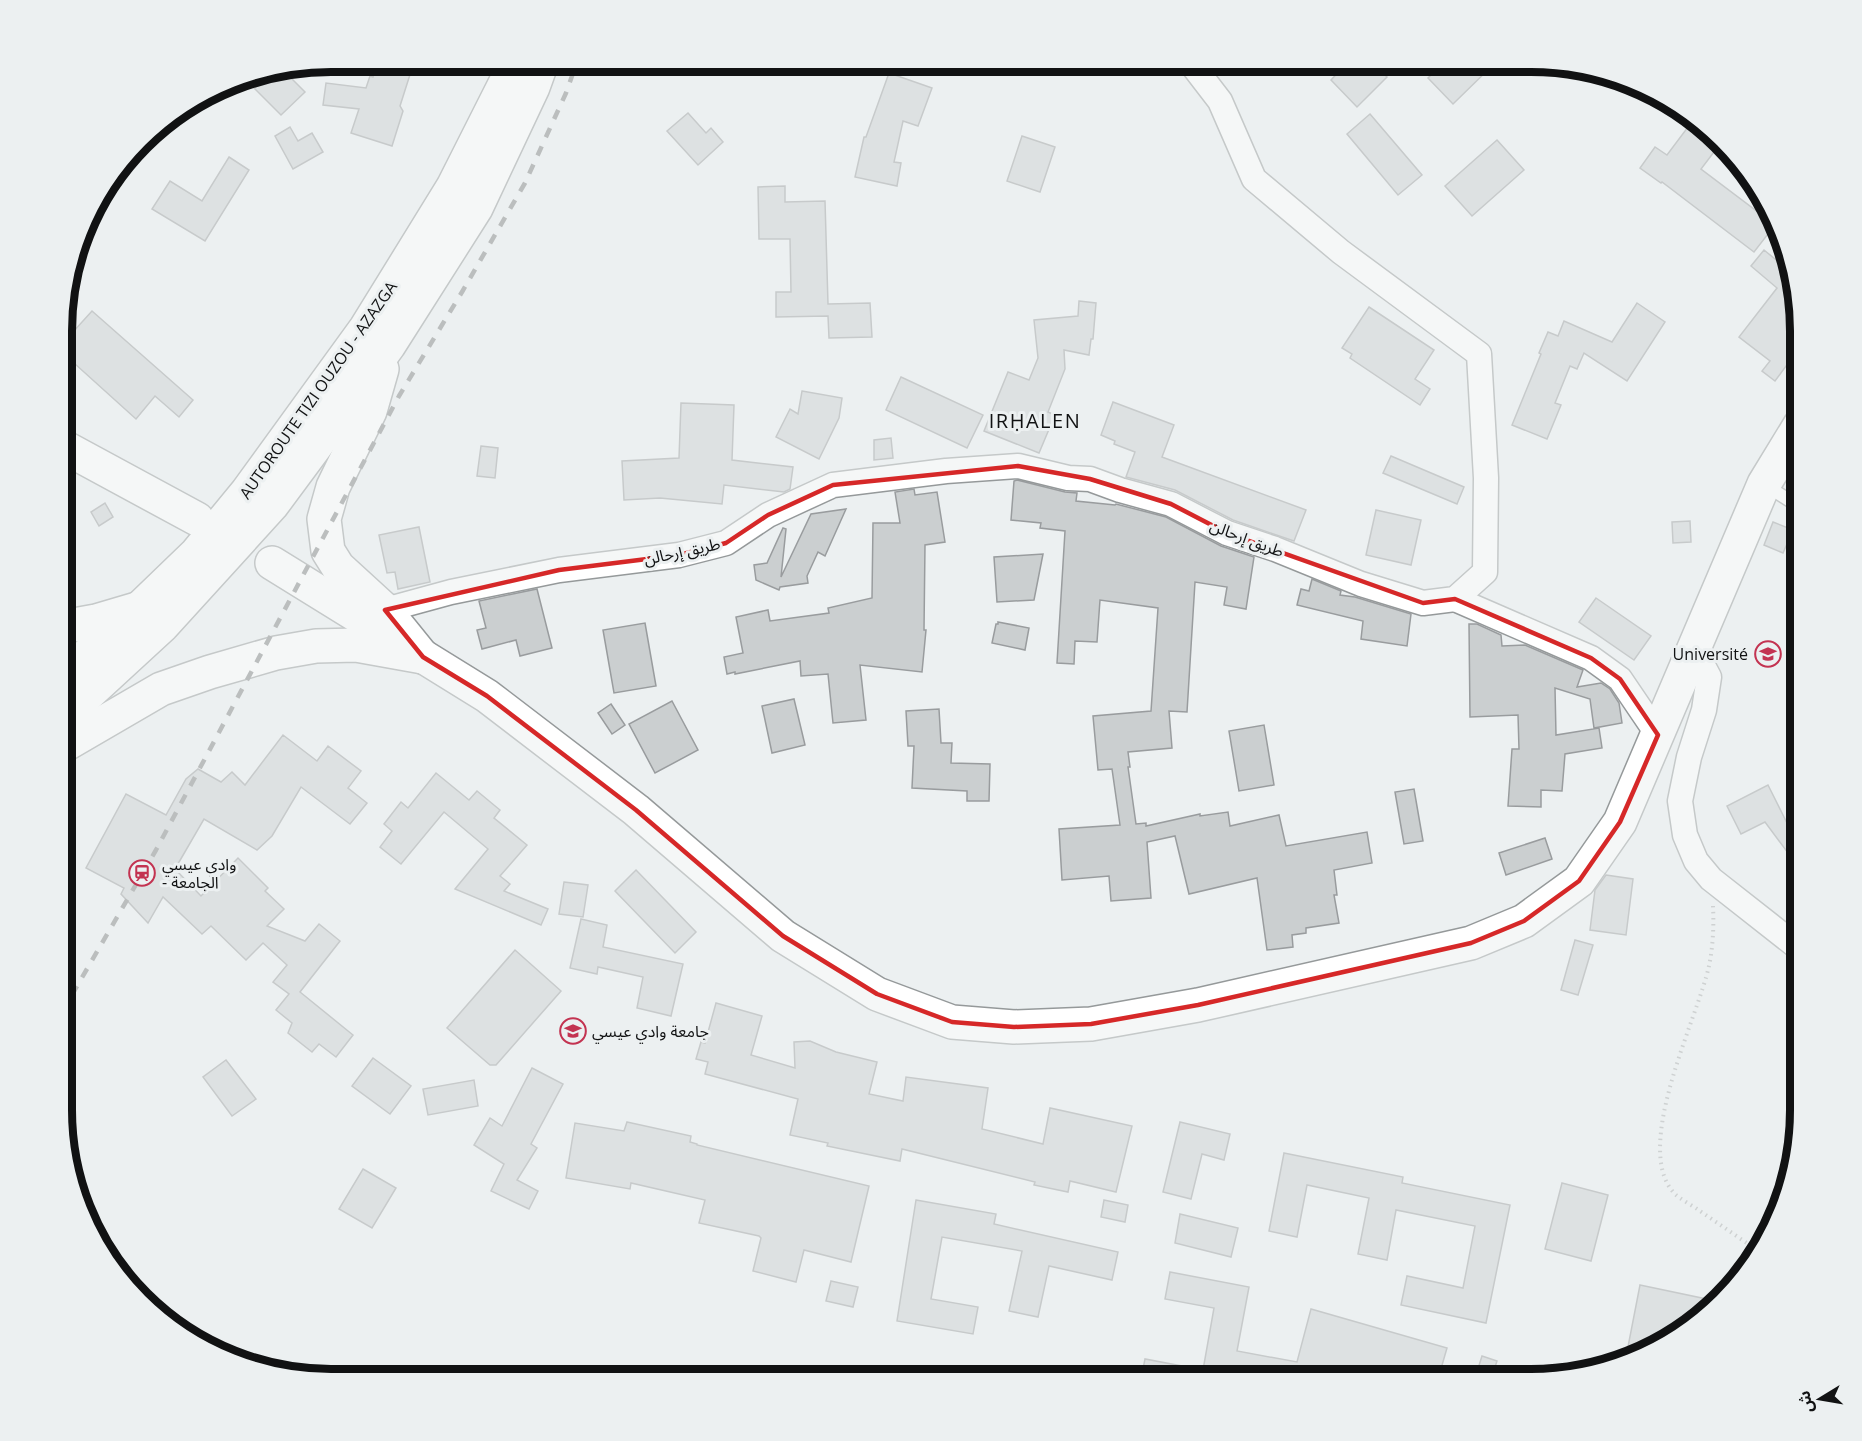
<svg xmlns="http://www.w3.org/2000/svg" width="1862" height="1441" font-family="'Open Sans','Noto Sans Arabic',sans-serif">
<rect width="100%" height="100%" fill="#ecf0f1"/>
<g fill="#cbcfd0" stroke="#999c9e" stroke-width="1.5">
<polygon points="378,62 414,62 400,106 403,111 392,146 351,133 359,109 323,105 326,83 366,88 370,76 373,77"/>
<polygon points="1348,62 1393,62 1382,72 1387,77 1357,107 1331,80"/>
<polygon points="1444,62 1496,62 1453,104 1428,78"/>
<polygon points="283,70 305,92 281,115 248,82 255,74"/>
<polygon points="889,73 932,88 918,126 903,121 894,162 901,163 897,186 855,177 864,137 866,137"/>
<polygon points="688,113 706,133 711,128 723,142 698,165 667,131"/>
<polygon points="1370,114 1422,175 1398,195 1347,134"/>
<polygon points="1694,119 1708,128 1720,144 1701,169 1775,225 1754,252 1662,182 1661,183 1640,168 1655,147 1667,155"/>
<polygon points="290,127 298,141 312,133 323,152 293,169 275,136"/>
<polygon points="1022,136 1055,147 1040,192 1007,181"/>
<polygon points="1497,140 1524,170 1472,216 1445,186"/>
<polygon points="229,157 249,170 205,241 152,209 170,181 202,201"/>
<polygon points="785,186 785,202 825,201 828,304 870,303 872,337 829,338 828,316 776,317 776,292 791,292 790,239 759,239 758,187"/>
<polygon points="1764,250 1786,268 1800,331 1800,347 1775,381 1762,371 1770,361 1739,337 1777,288 1751,266"/>
<polygon points="1079,301 1096,303 1093,339 1091,339 1089,355 1064,350 1065,369 1048,412 1055,415 1039,453 984,431 1008,372 1029,380 1038,358 1034,320 1078,316"/>
<polygon points="1637,303 1665,322 1627,381 1584,353 1577,369 1570,366 1555,403 1561,405 1547,439 1512,425 1541,354 1539,353 1548,332 1558,336 1564,321 1612,342"/>
<polygon points="1369,307 1434,350 1415,379 1430,389 1420,405 1350,358 1352,354 1342,348"/>
<polygon points="92,311 193,400 179,417 155,396 136,419 64,354 64,324 73,332"/>
<polygon points="901,377 983,415 967,448 886,410"/>
<polygon points="802,391 842,398 839,418 819,459 776,437 790,409 798,414"/>
<polygon points="1113,402 1174,425 1162,457 1306,510 1294,541 1233,520 1175,490 1126,477 1135,452 1114,444 1115,441 1101,435"/>
<polygon points="681,403 734,405 732,460 793,467 790,489 784,492 724,485 722,504 660,498 624,500 622,461 679,458"/>
<polygon points="891,438 893,458 874,460 874,440"/>
<polygon points="481,446 498,448 495,478 477,476"/>
<polygon points="1391,456 1464,487 1457,504 1383,473"/>
<polygon points="1017,480 1065,492 1077,493 1076,501 1115,505 1116,504 1166,517 1221,546 1254,557 1246,609 1224,605 1227,587 1195,582 1187,712 1169,711 1172,748 1128,752 1130,767 1128,767 1136,824 1146,823 1146,826 1200,814 1200,816 1228,812 1230,826 1279,815 1286,846 1367,832 1372,863 1334,870 1337,895 1334,895 1339,923 1306,928 1306,933 1292,935 1293,947 1267,950 1257,878 1189,894 1175,836 1147,842 1151,898 1111,901 1109,876 1062,880 1059,829 1120,825 1112,769 1098,770 1093,716 1151,711 1158,608 1100,600 1097,642 1075,641 1074,664 1057,663 1065,531 1040,528 1041,523 1011,520 1014,481"/>
<polygon points="914,489 915,495 937,492 945,542 925,545 924,630 926,630 922,672 860,665 866,720 833,723 828,674 801,676 800,661 735,674 735,672 727,674 724,657 743,653 736,617 768,610 770,621 829,613 828,608 872,598 873,523 900,523 895,492"/>
<polygon points="105,503 113,517 99,526 91,512"/>
<polygon points="846,509 825,556 818,552 807,576 808,583 780,587 779,590 756,580 754,565 767,563 783,528 786,529 781,577 811,514"/>
<polygon points="1376,510 1421,520 1411,565 1366,555"/>
<polygon points="1690,521 1691,542 1673,543 1672,522"/>
<polygon points="1773,522 1793,530 1783,553 1764,545"/>
<polygon points="419,527 430,582 398,589 395,572 387,573 379,535"/>
<polygon points="1043,554 1034,600 997,602 994,557"/>
<polygon points="1312,579 1341,591 1340,595 1355,597 1411,614 1407,646 1361,639 1363,621 1297,605 1301,589 1309,591"/>
<polygon points="537,589 552,648 520,656 516,640 482,649 477,630 486,628 479,601"/>
<polygon points="1596,598 1651,636 1634,660 1579,622"/>
<polygon points="998,622 1029,628 1025,650 992,643 996,624 998,624"/>
<polygon points="645,623 656,686 614,693 603,630"/>
<polygon points="1469,624 1477,624 1501,635 1502,646 1525,645 1583,670 1577,687 1601,683 1610,689 1619,703 1622,723 1594,728 1590,699 1555,688 1556,735 1599,728 1602,748 1565,754 1562,791 1541,790 1541,807 1508,806 1512,749 1519,749 1518,715 1470,717"/>
<polygon points="794,699 805,745 772,753 762,706"/>
<polygon points="672,701 698,750 655,773 629,724"/>
<polygon points="611,704 625,725 612,734 598,713"/>
<polygon points="939,709 941,743 952,743 951,763 990,764 989,801 967,801 967,791 912,788 914,746 908,746 906,711"/>
<polygon points="1264,725 1274,785 1239,791 1229,731"/>
<polygon points="283,735 317,761 328,746 361,771 348,788 367,803 350,824 301,787 272,836 257,850 204,819 175,869 201,896 238,858 268,888 265,891 284,909 267,926 305,941 319,924 340,941 300,992 353,1035 336,1057 319,1044 312,1052 288,1033 292,1023 276,1010 289,994 273,982 287,965 263,943 246,960 211,926 202,934 163,897 148,923 121,894 124,888 86,868 126,794 166,815 186,779 198,769 221,782 232,772 245,785"/>
<polygon points="436,773 469,800 477,791 500,810 494,818 527,845 500,876 510,884 504,891 548,909 541,925 455,889 488,849 444,812 401,864 380,847 392,831 384,824 401,802 408,808"/>
<polygon points="1768,785 1791,831 1800,823 1800,869 1765,822 1741,834 1727,806"/>
<polygon points="1414,789 1423,841 1404,844 1395,792"/>
<polygon points="1545,838 1552,859 1506,875 1499,853"/>
<polygon points="636,870 696,932 675,953 615,891"/>
<polygon points="1606,875 1633,879 1626,935 1590,930 1595,890"/>
<polygon points="564,882 588,885 583,917 559,914"/>
<polygon points="581,919 607,925 603,947 683,964 671,1016 637,1008 643,977 598,967 597,974 570,968"/>
<polygon points="1575,940 1593,945 1578,995 1561,990"/>
<polygon points="515,950 561,991 496,1065 490,1065 447,1028"/>
<polygon points="716,1003 762,1016 751,1055 795,1068 794,1042 810,1041 836,1052 877,1062 869,1094 903,1101 906,1077 988,1088 982,1129 1043,1144 1050,1108 1132,1126 1116,1192 1070,1181 1068,1192 1034,1185 1035,1182 902,1149 900,1161 827,1146 828,1143 790,1135 798,1099 705,1074 708,1062 696,1059 701,1042 705,1043"/>
<polygon points="373,1058 411,1086 390,1114 352,1086"/>
<polygon points="226,1060 256,1099 232,1116 203,1077"/>
<polygon points="532,1068 563,1084 531,1144 537,1148 517,1180 538,1191 529,1209 491,1191 504,1164 474,1145 490,1118 502,1126"/>
<polygon points="474,1080 478,1106 428,1115 423,1089"/>
<polygon points="627,1122 691,1136 690,1142 697,1144 697,1145 869,1186 851,1262 804,1250 796,1282 753,1271 761,1238 759,1236 699,1223 705,1200 631,1183 630,1189 566,1178 575,1123 624,1131"/>
<polygon points="1180,1122 1230,1134 1224,1160 1202,1154 1191,1199 1163,1192"/>
<polygon points="1284,1153 1403,1177 1402,1183 1510,1205 1486,1323 1401,1305 1407,1276 1463,1288 1475,1226 1396,1210 1387,1260 1358,1254 1369,1198 1307,1185 1297,1237 1269,1231"/>
<polygon points="363,1169 396,1188 372,1228 339,1209"/>
<polygon points="1562,1183 1608,1195 1591,1261 1545,1249"/>
<polygon points="916,1200 996,1214 994,1224 1118,1252 1112,1280 1049,1266 1038,1317 1009,1311 1022,1251 942,1237 931,1299 978,1307 973,1334 897,1321"/>
<polygon points="1104,1200 1128,1205 1125,1222 1101,1217"/>
<polygon points="1180,1214 1238,1228 1231,1257 1175,1243"/>
<polygon points="1170,1272 1249,1287 1237,1351 1297,1362 1311,1309 1447,1348 1438,1379 1141,1379 1145,1359 1203,1370 1214,1308 1165,1299"/>
<polygon points="831,1281 858,1287 853,1307 826,1301"/>
<polygon points="1640,1285 1716,1301 1650,1352 1626,1357"/>
<polygon points="1482,1356 1497,1361 1491,1379 1476,1375"/>
</g>
<g fill="none" stroke-linecap="round" stroke-linejoin="round">
<g stroke="#95999a" stroke-width="15">
<g id="lane">
<polyline points="1765,485 1800,507"/>
<polyline points="1800,668 1798,645 1800,641"/>
</g>
</g>
<g stroke="#95999a" stroke-width="27">
<g id="street">
<polyline points="1455,599 1591,658 1620,679 1658,735"/>
<polyline points="385,610 451,592 559,570 679,555 726,543 768,515 833,485 946,471 1018,466 1068,478 1090,479 1120,490 1171,504 1227,533 1275,549 1361,584 1423,603 1455,599 1485,572 1486,478 1479,354 1341,252 1254,179 1220,101 1190,62"/>
<polyline points="1694,649 1709,677 1704,710 1689,757 1680,801 1685,835 1696,861 1711,879 1800,949"/>
</g>
</g>
<g stroke="#95999a" stroke-width="36">
<g id="primary">
<polyline points="64,447 197,519"/>
<polyline points="272,563 487,696 636,810 783,936 877,994 952,1022 1014,1027 1091,1024 1198,1005 1471,943 1524,921 1579,881 1620,822 1764,484 1800,425"/>
<polyline points="63,627 96,621 140,608"/>
</g>
</g>
<g stroke="#95999a" stroke-width="36">
<g id="highway">
<polyline points="382,369 370,411 333,487 324,519 328,551 338,567 385,610 423,657"/>
<polyline points="63,676 140,608 196,554 247,492 366,328 453,187 510,74 515,62"/>
<polyline points="63,717 163,625 272,505 315,447 389,345 476,208 533,87 542,62"/>
<polyline points="63,746 161,689 210,672 276,653 316,646 356,645 423,657"/>
</g>
</g>
<path stroke="#a9acad" stroke-width="4" stroke-dasharray="1.5 4.5" stroke-linecap="butt" d="M1713,906C1714,925 1713,947 1709,966C1697,1020 1632,1147 1674,1193C1681,1200 1692,1205 1700,1211C1719,1224 1738,1237 1757,1250"/>
<use href="#lane" stroke="#fff" stroke-width="12"/>
<use href="#street" stroke="#fff" stroke-width="24"/>
<use href="#primary" stroke="#fff" stroke-width="33"/>
<use href="#highway" stroke="#fff" stroke-width="33"/>
<polyline stroke="#7f8182" stroke-width="4.5" stroke-dasharray="10 10" stroke-linecap="butt" points="62,1012 156,850 399,396 462,292 525,183 566,93 577,62"/>
</g>
<path d="M0 0H1862V1441H0ZM1018,466L1090,479L1171,504L1227,533L1423,603L1455,599L1591,658L1620,679L1658,735L1620,822L1579,881L1524,921L1471,943L1198,1005L1091,1024L1014,1027L952,1022L877,994L783,936L636,810L487,696L423,657L385,610L559,570L679,555L726,543L768,515L833,485Z" fill="#ecf0f1" fill-opacity=".55" fill-rule="evenodd"/>
<path fill="none" stroke="#d62828" stroke-width="4.5" stroke-linejoin="round" d="M1018,466L1090,479L1171,504L1227,533L1423,603L1455,599L1591,658L1620,679L1658,735L1620,822L1579,881L1524,921L1471,943L1198,1005L1091,1024L1014,1027L952,1022L877,994L783,936L636,810L487,696L423,657L385,610L559,570L679,555L726,543L768,515L833,485Z"/>
<defs>
<g id="university-ring" transform="scale(1.35)"><circle r="9.5" fill="#ecf0f1" stroke="#c33351" stroke-width="1.5"/><path d="M0-5L7-2L0 1L-7-2ZM-4 1L0 2.5L4 1V4Q0 6-4 4Z" fill="#c33351"/></g>
<g id="station-ring" transform="scale(1.35)"><circle r="9.5" fill="#ecf0f1" stroke="#c33351" stroke-width="1.5"/><path d="M-3-6H3Q5-6 5-4V2Q5 4 3 4L4.5 6H3L1.5 4h-3L-3 6H-4.5L-3 4Q-5 4-5 2V-4Q-5-6-3-6ZM-3.5-4v3h7v-3ZM-3.5 1v1.5H-2V1ZM2 1v1.5H3.5V1Z" fill="#c33351"/></g>
</defs>
<g fill-rule="evenodd">
<use href="#university-ring" x="1768" y="654"/>
<use href="#station-ring" x="142" y="873"/>
<use href="#university-ring" x="573" y="1031"/>
</g>
<g text-anchor="middle" dominant-baseline="central" stroke-width="6" stroke-linejoin="round" paint-order="stroke">
<g font-size="16" fill="#111213" stroke="#ecf0f1">
<text transform="translate(318 390) rotate(-55)">AUTOROUTE TIZI OUZOU - AZAZGA</text>
<text transform="translate(1247 538) rotate(21)">طريق إرحالن</text>
<text transform="translate(682 551) rotate(-12)">طريق إرحالن</text>
</g>
<g font-size="16" fill="#111213" stroke="#ecf0f1" text-anchor="start">
<text x="1748" y="654" text-anchor="end">Université</text>
<text x="162" y="864">وادي عيسي<tspan x="162" dy="18">- الجامعة</tspan></text>
<text x="592" y="1031">جامعة وادي عيسي</text>
</g>
<g font-size="20" letter-spacing="1.5" fill="#111213" stroke="#ecf0f1">
<text x="1035" y="420">IRḤALEN</text>
</g>
</g>
<path d="M0 0H1862V1441H0ZM331 72H1531A259 259 0 0 1 1790 331V1110A259 259 0 0 1 1531 1369H331A259 259 0 0 1 72 1110V331A259 259 0 0 1 331 72Z" fill="#ecf0f1" fill-rule="evenodd"/>
<path fill="none" stroke="#111213" stroke-width="8" d="M331 72H1531A259 259 0 0 1 1790 331V1110A259 259 0 0 1 1531 1369H331A259 259 0 0 1 72 1110V331A259 259 0 0 1 331 72Z"/>
<g transform="translate(1820 1399) rotate(259)" stroke="#ecf0f1" stroke-width="4.5" paint-order="stroke">
<path d="M0-4.5L10 22L0 15L-10 22Z" fill="#111213"/>
<text y="-9" font-size="16" font-weight="bold" text-anchor="middle" fill="#111213">ش</text>
</g>
</svg>
